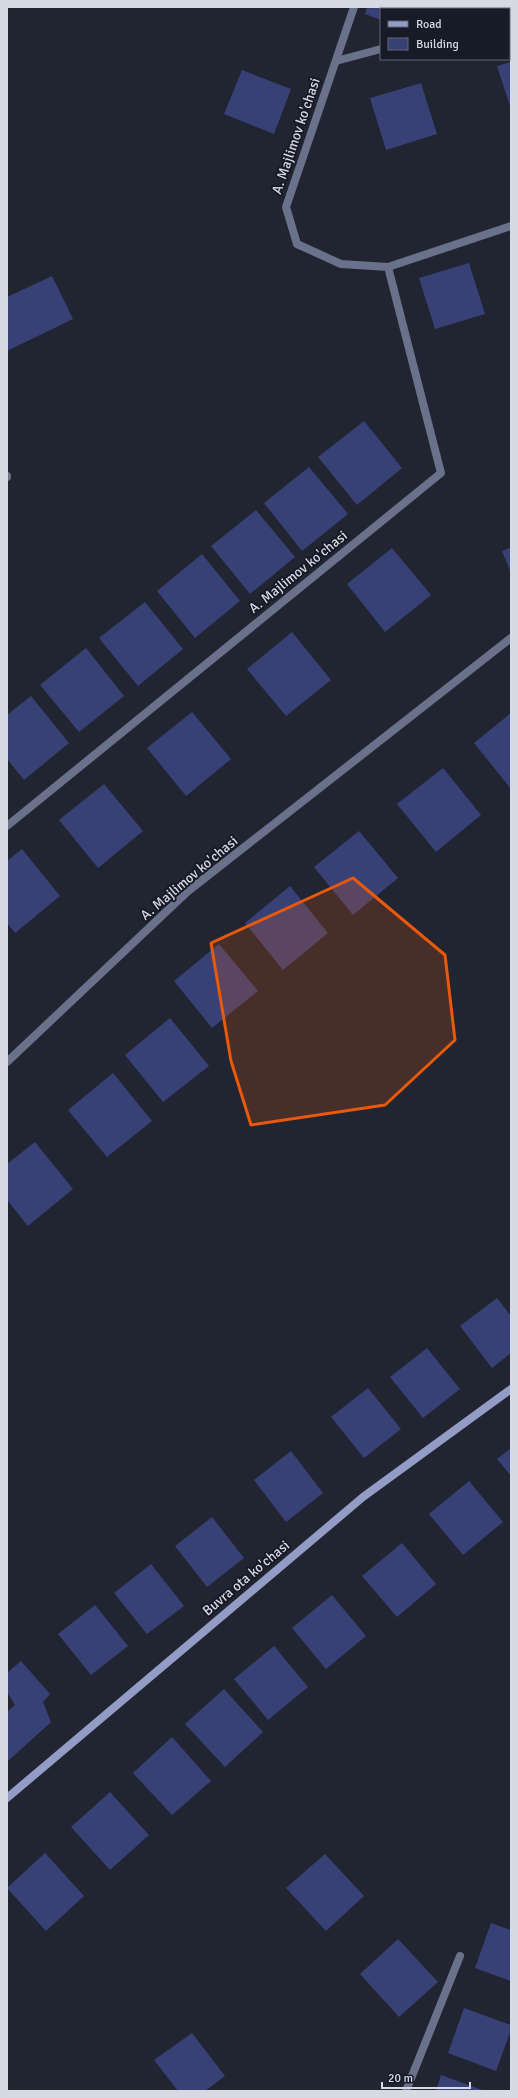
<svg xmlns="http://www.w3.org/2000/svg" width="518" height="2098" font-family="Signika,sans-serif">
<rect width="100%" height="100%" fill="#212431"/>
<g fill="#374176">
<polygon points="367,7 417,7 416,9 381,9 381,20 365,14"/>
<polygon points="511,62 511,109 497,66"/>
<polygon points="242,70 291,89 274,134 224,114"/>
<polygon points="421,83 437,134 386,150 370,98"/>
<polygon points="469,263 485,314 435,329 419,278"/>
<polygon points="52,276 73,319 7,351 7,297"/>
<polygon points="364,421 402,468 357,505 318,457"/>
<polygon points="309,467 348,514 302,551 264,503"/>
<polygon points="256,510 295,557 250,594 211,546"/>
<polygon points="511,547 511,573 502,551"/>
<polygon points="392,548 431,595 385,632 347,584"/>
<polygon points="202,554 240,601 195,638 157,591"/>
<polygon points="145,602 183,649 138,686 99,638"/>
<polygon points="292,632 331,680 286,716 247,669"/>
<polygon points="86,648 124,696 79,732 40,685"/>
<polygon points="31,696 69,743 24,780 7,759 7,715"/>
<polygon points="192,712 231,759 186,796 147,748"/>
<polygon points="511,713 511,789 474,743"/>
<polygon points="443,768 481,815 436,852 397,804"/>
<polygon points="104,784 143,831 98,868 59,820"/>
<polygon points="359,831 398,878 353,915 314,867"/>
<polygon points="22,849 60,896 15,933 7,923 7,861"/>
<polygon points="290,886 328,933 283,970 245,923"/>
<polygon points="219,944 258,991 212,1028 174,981"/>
<polygon points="170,1018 209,1066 163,1102 125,1055"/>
<polygon points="113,1073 152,1121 107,1157 68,1110"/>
<polygon points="35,1142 73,1189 28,1226 7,1200 7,1164"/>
<polygon points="497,1298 511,1316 511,1353 492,1368 460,1326"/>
<polygon points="427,1348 460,1389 423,1418 390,1377"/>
<polygon points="368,1388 401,1429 364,1458 331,1417"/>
<polygon points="511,1448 511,1476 497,1459"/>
<polygon points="291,1451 323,1493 286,1522 254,1480"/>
<polygon points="469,1481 503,1522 463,1555 429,1514"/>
<polygon points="212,1517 244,1558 207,1587 175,1546"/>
<polygon points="402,1543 436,1584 397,1617 362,1576"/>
<polygon points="151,1564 184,1606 147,1634 114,1593"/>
<polygon points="332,1595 366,1636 326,1669 292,1628"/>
<polygon points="95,1605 128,1646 91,1675 58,1634"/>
<polygon points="274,1646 308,1687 268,1720 234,1679"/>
<polygon points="21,1661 50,1694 43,1702 51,1722 7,1762 7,1712 15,1705 7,1692 7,1673"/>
<polygon points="224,1689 263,1732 225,1767 185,1724"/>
<polygon points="172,1737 211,1781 172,1815 133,1773"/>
<polygon points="110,1792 149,1835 110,1870 71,1827"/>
<polygon points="45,1853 84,1896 46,1931 7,1888"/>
<polygon points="325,1854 364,1896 326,1931 286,1888"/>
<polygon points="491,1923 511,1930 511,1981 475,1968"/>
<polygon points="398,1939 438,1982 399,2017 360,1974"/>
<polygon points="464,2008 511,2025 511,2030 496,2071 448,2053"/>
<polygon points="192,2033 225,2076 205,2091 178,2091 154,2060"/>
<polygon points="441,2075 485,2091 436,2091"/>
</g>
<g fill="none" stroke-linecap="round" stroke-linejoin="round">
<g stroke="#6a718a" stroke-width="8">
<polyline points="509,15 511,15"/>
<polyline points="336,61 381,49"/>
<polyline points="388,267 511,226"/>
<polyline points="7,476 7,477"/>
<polyline points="7,826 441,473 388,267 341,264 297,244 286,207 354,7"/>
<polyline points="7,1062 187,892 511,638"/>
<polyline points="406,2091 460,1956"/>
</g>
<polyline stroke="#929cc5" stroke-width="8" points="7,1798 363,1497 511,1389"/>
</g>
<path fill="#e8590c" fill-opacity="0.2" stroke="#e8590c" stroke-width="3" stroke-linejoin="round" d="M353,878L445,955L455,1040L385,1105L251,1125L231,1061L211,943Z"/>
<g text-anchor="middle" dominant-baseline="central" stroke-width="4" stroke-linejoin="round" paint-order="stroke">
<g font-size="14" fill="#d7dae2" stroke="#171a27">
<text transform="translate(296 136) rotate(-71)">A. Majlimov ko'chasi</text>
<text transform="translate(298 572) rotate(-39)">A. Majlimov ko'chasi</text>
<text transform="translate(189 878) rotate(-40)">A. Majlimov ko'chasi</text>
<text transform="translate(246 1578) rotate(-40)">Buvra ota ko'chasi</text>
</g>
</g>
<rect width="518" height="2098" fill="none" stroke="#d7dae2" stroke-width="16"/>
<rect x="380" y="8" width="130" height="52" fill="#171a27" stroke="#646772"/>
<rect x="388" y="21" width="20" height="6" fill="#929cc5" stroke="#646772"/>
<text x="416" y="28" font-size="12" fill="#d7dae2">Road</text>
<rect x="388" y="38" width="20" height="12" fill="#374176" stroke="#646772"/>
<text x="416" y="48" font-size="12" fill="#d7dae2">Building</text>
<path d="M382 2082v6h88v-6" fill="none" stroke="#d7dae2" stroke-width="2"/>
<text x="388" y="2082" font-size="12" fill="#d7dae2" stroke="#171a27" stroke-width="3" paint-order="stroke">20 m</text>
</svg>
